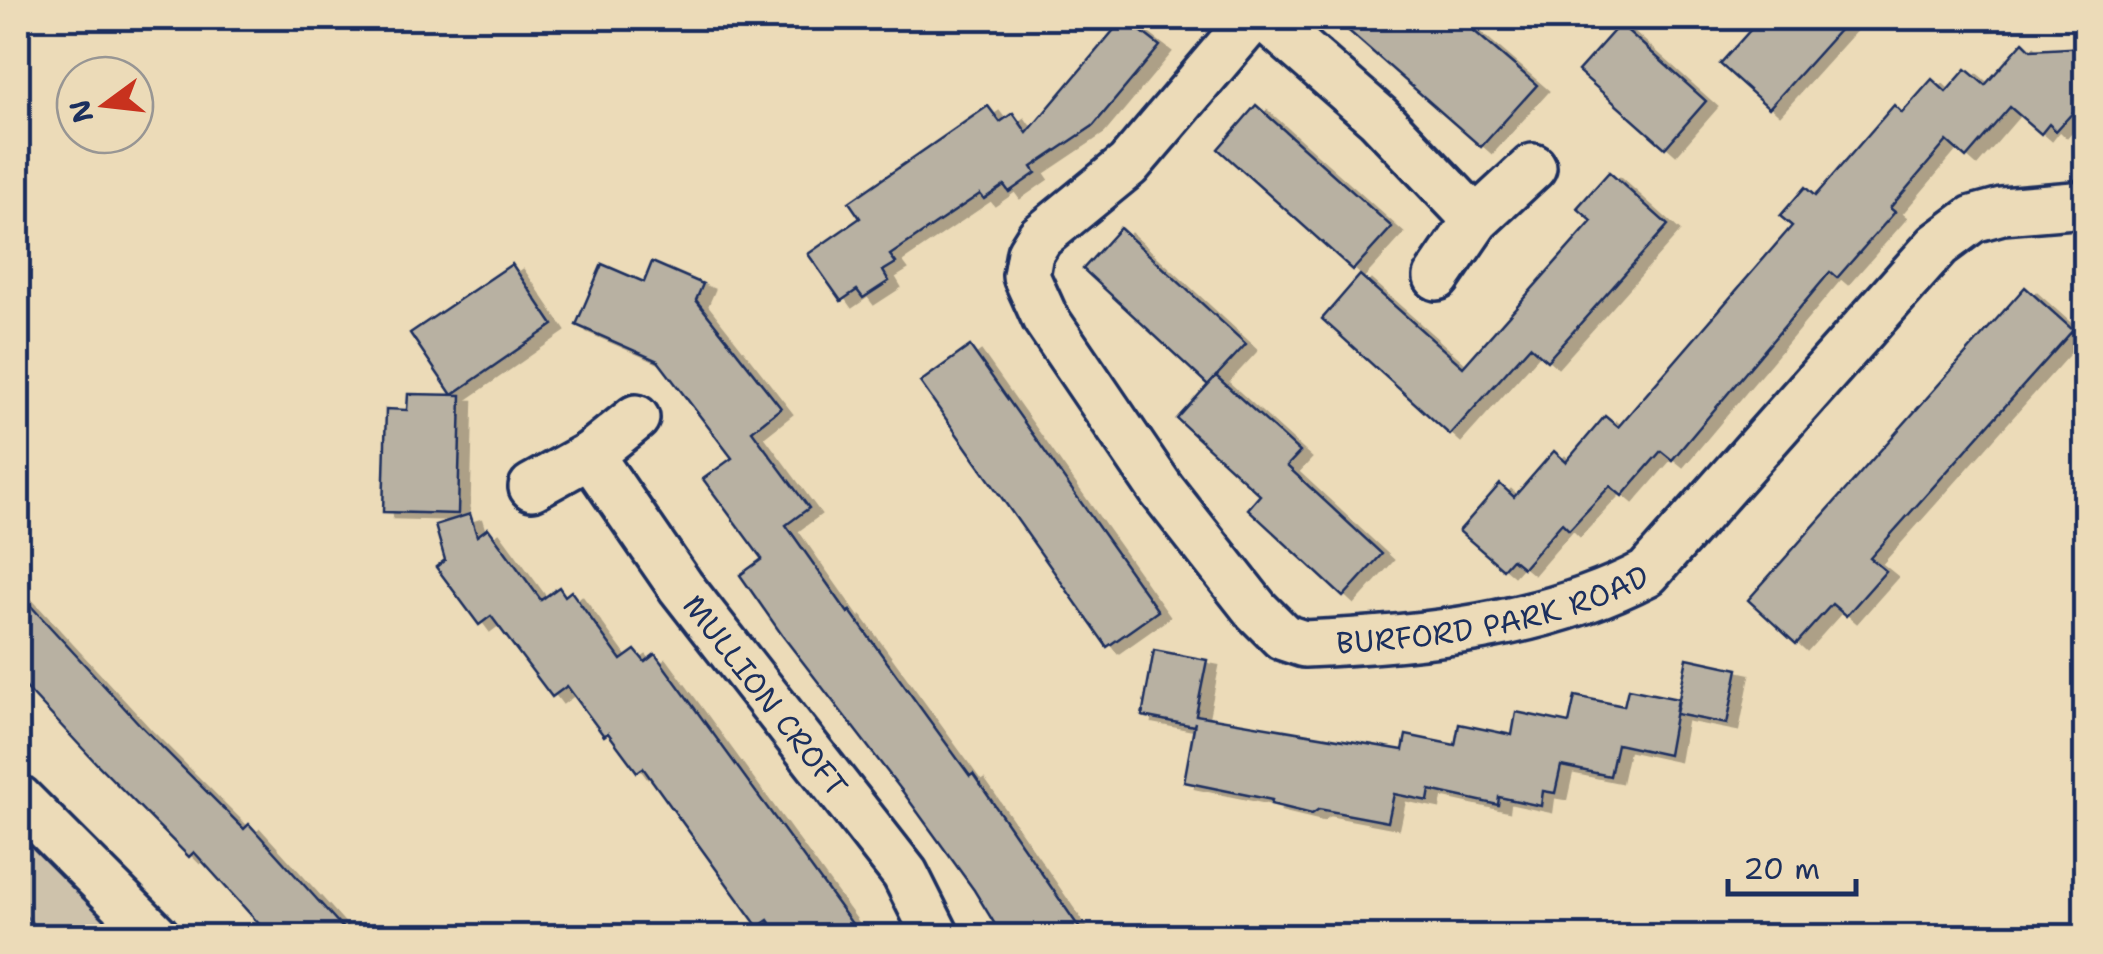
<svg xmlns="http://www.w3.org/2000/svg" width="2103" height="954" font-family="'Shantell Sans',sans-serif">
<defs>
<filter id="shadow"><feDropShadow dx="11" dy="6" stdDeviation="0" flood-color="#0004"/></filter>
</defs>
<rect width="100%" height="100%" fill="#ecdbb8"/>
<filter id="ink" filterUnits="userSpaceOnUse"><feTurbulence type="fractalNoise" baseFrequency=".01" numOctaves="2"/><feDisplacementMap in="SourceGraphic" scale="20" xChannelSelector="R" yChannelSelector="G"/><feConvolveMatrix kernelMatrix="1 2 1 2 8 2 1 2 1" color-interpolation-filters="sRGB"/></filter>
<g filter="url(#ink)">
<polygon fill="#cec2ab" stroke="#747884" stroke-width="2.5" points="18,828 131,936 46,936 18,909"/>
<g fill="#b8b1a2" stroke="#1b2f5e" stroke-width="2.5" filter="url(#shadow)">
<polygon points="1124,18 1160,46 1093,126 1032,167 1036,173 1009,192 1004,185 984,199 980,194 890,255 896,263 883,271 889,281 863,298 857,290 841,301 808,254 860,218 849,202 988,106 1000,122 1013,113 1027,133"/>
<polygon points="1334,18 1459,18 1537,85 1481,147"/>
<polygon points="1761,18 1850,18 1769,108 1720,64"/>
<polygon points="1620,24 1706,101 1665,148 1578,71"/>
<polygon points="2023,42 2031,50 2086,47 2086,98 2056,131 2049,124 2041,134 2010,107 1966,158 1947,141 1890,208 1895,212 1837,278 1830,272 1672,460 1661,451 1622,496 1610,486 1569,530 1562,523 1523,568 1512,559 1503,569 1459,531 1500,484 1514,497 1554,451 1566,462 1605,416 1618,427 1792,226 1780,216 1805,187 1815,196 1894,105 1902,113 1932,79 1946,92 1966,69 1985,85"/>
<polygon points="1256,105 1392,227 1353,270 1218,149"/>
<polygon points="1609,172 1668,225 1547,361 1530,346 1450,435 1322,319 1360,275 1463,367 1592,221 1577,208"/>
<polygon points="1120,228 1246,344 1208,385 1083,269"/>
<polygon points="652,262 703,284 696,300 781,408 752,431 809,508 786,525 848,613 850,611 970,776 973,774 1085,936 1002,936 974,890 903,792 782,635 740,575 762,559 703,479 732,458 658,361 576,325 602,264 644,282"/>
<polygon points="512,264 553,325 452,395 410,333"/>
<polygon points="2025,287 2073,330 1870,558 1886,571 1846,616 1832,604 1796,644 1748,600"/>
<polygon points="970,346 1158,611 1107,647 920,382"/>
<polygon points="1216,376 1300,452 1287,466 1382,554 1343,597 1248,509 1260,495 1177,419"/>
<polygon points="408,394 461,395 458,514 383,512 386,409 407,410"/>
<polygon points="470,514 477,536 488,528 541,600 559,587 565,596 571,591 621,660 635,650 645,662 655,654 861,936 779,936 768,920 758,927 643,768 637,772 608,733 604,736 567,686 552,697 491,616 479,625 436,567 445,560 435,525"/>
<polygon points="18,592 142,727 244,829 249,824 350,936 270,936 194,852 189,857 97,764 18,679"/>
<polygon points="1154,650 1207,660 1196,715 1403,750 1406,735 1455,745 1459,724 1512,735 1516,712 1569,723 1575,696 1624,706 1628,689 1678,699 1668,755 1617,744 1610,776 1561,766 1555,793 1543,791 1541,806 1499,797 1498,805 1430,790 1428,801 1394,794 1388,822 1319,809 1312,814 1271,804 1272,800 1184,782 1195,722 1194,726 1142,716"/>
<polygon points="1687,658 1738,669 1727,724 1676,714"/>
</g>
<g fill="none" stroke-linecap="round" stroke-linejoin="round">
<g stroke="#1b2f5e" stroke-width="52">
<g id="minor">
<path id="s1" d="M1253,18L1128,165L1040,237L1030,253L1026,276L1045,318L1161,489L1256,610L1283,637L1304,644C1419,639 1544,627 1647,573L1938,245L1973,219L2002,211L2086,204"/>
<polyline points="1265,18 1378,117 1476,220"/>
<polyline points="1437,277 1476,220 1533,167"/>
<path id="s2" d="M590,455L681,587L905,874L936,936"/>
<polyline points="532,487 590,455 636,418"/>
<polyline points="18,798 156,936"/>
</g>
</g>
<use href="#minor" stroke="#ecdbb8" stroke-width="45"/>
</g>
</g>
<g text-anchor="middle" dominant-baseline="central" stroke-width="8" stroke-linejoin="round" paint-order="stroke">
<g font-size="30" fill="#1b2f5e" stroke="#ecdbb8">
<text stroke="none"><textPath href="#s1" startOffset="1008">BURFORD PARK ROAD</textPath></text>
<text stroke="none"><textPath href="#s2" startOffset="298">MULLION CROFT</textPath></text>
</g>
</g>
<rect width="2103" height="954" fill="none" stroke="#ecdbb8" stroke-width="60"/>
<rect x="30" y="30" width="2043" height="894" fill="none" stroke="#1b2f5e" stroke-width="4" filter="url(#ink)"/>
<g transform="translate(105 105) rotate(255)"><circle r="48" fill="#ecdbb8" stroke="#989694" stroke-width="2.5"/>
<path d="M0-8L18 38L0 25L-18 38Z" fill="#c8321e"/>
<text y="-15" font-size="28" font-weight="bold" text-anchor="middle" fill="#1b2f5e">N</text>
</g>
<path d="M1728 879v15h128v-15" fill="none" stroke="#1b2f5e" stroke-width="5"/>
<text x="1743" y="879" font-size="30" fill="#1b2f5e" stroke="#ecdbb8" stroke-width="8" paint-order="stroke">20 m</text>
</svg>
